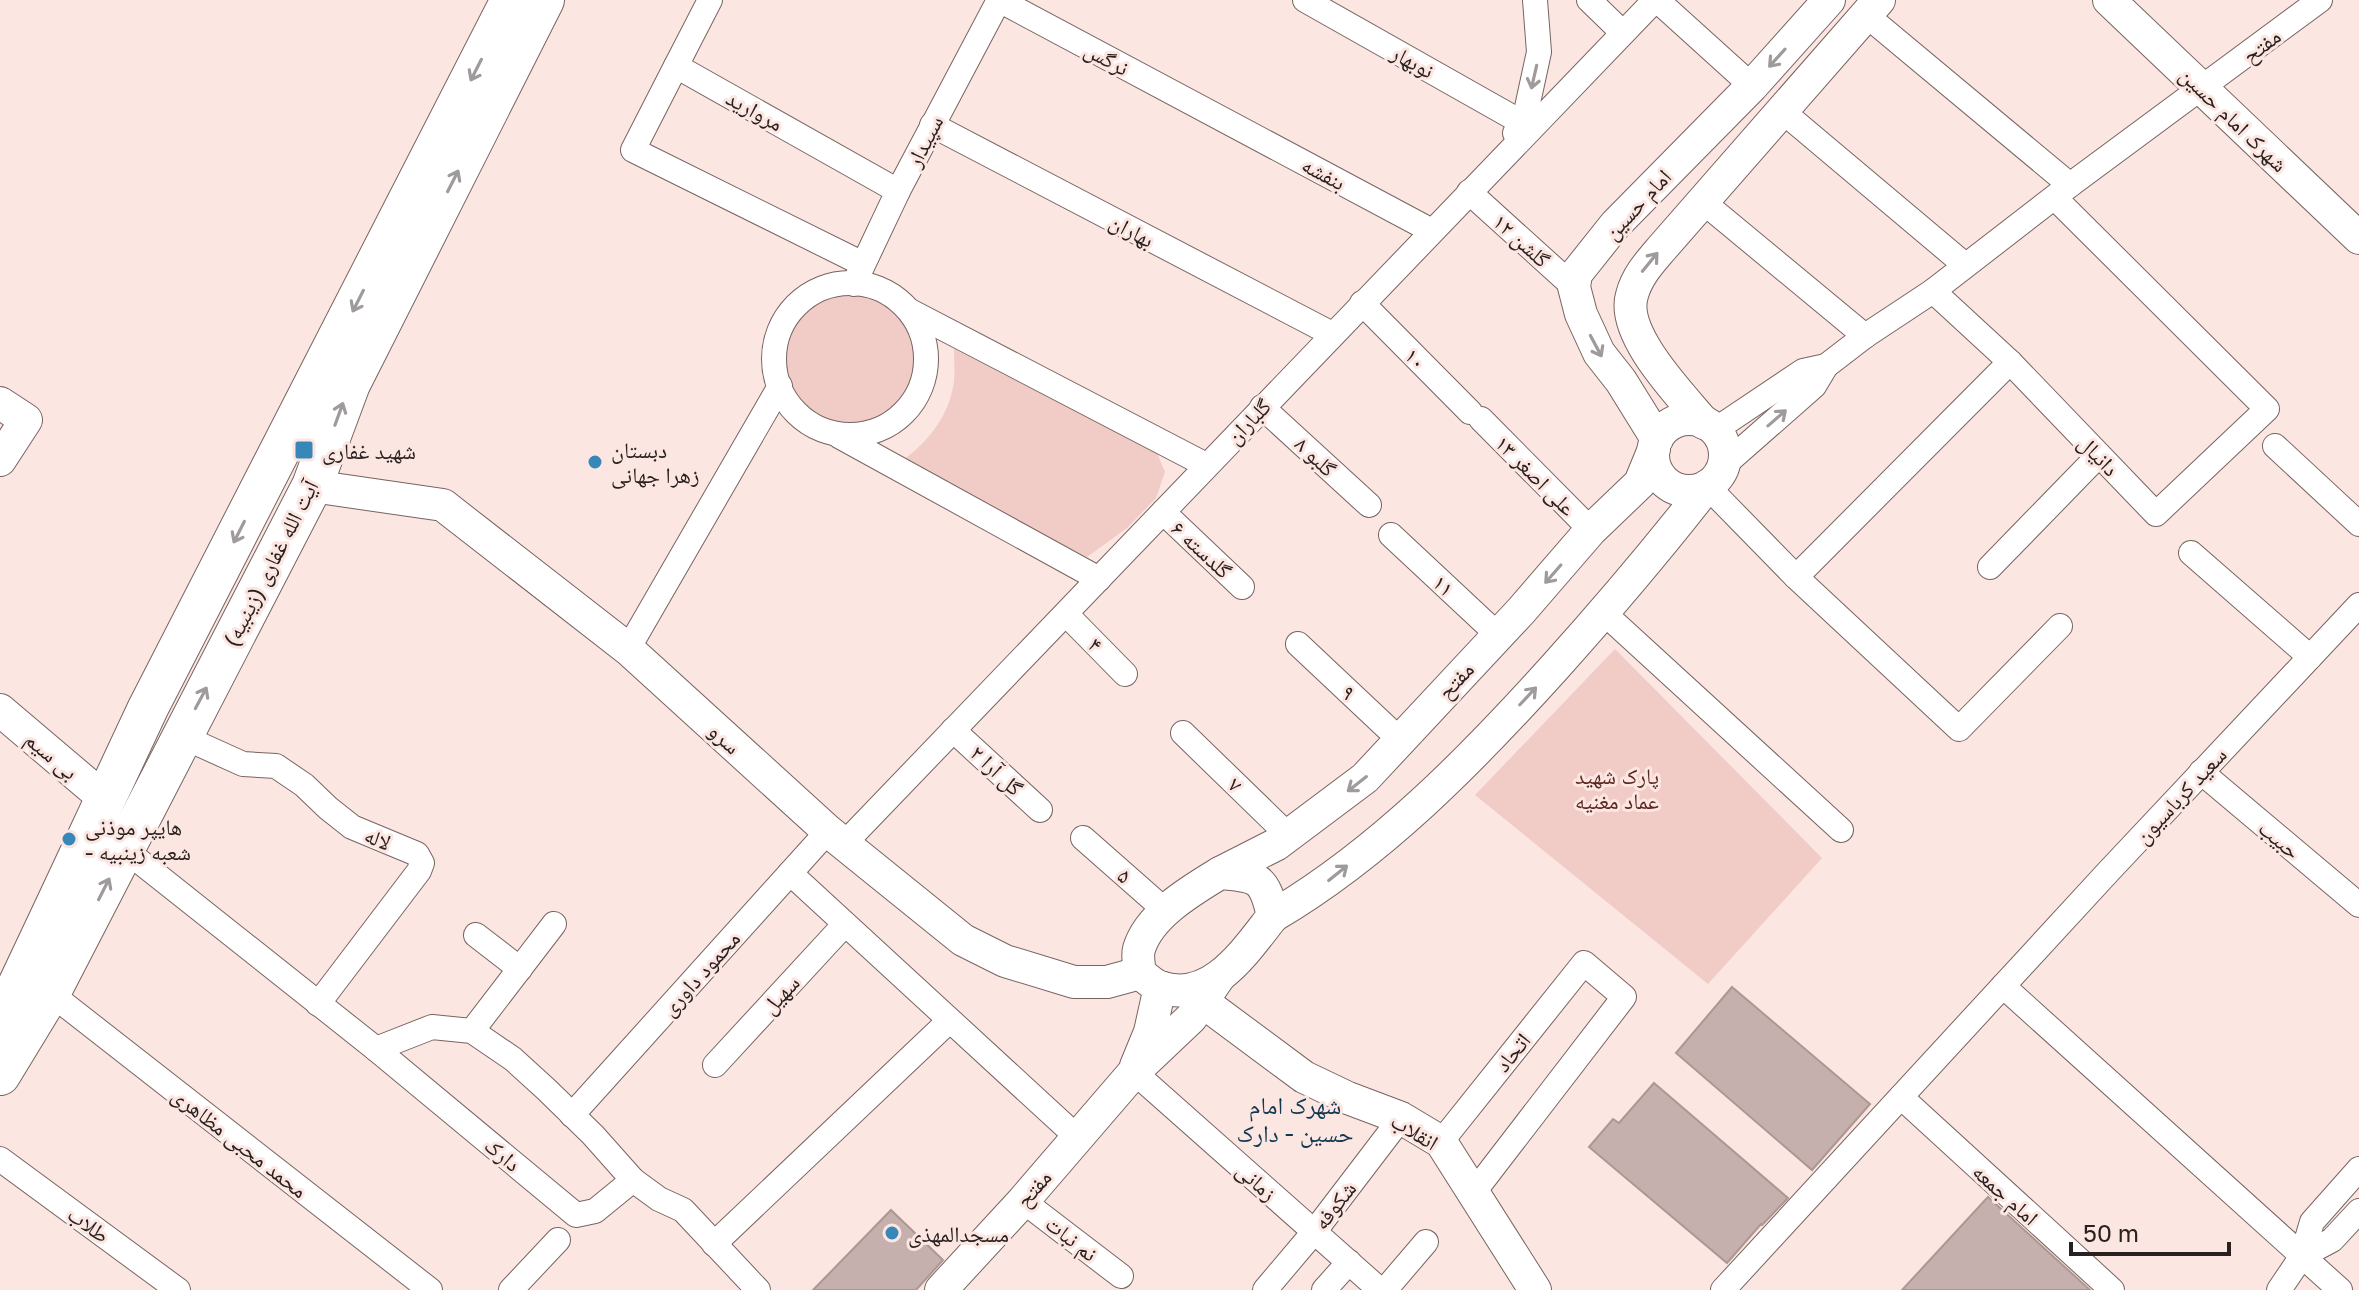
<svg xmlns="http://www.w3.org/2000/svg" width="2359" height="1290" font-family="'Golos Text','Noto Naskh Arabic',sans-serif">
<rect width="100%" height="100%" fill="#fce6e2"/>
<g fill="#f1cbc5">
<circle cx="849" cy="360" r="65"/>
<path d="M954,349L1157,453L1165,472L1156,498L1127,528L1087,557L902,461C929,441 949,416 954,382C955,371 954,360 954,349Z"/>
<polygon points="1615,649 1822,858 1708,984 1475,795"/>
</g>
<g fill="#c6b0ad" stroke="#ac9793" stroke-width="2">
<polygon points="1732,987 1870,1104 1812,1170 1676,1053"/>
<polygon points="1654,1083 1788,1198 1762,1225 1761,1224 1727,1263 1589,1147 1613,1119 1619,1123"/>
<polygon points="1988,1197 2090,1290 1902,1290"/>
<polygon points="891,1210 943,1260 916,1290 813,1290"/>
</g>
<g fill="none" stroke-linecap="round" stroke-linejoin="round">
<g stroke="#776461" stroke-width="26">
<g id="minor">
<polyline points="710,0 676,66 898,191"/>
<polyline points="1305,0 1521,122"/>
<polyline points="1589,0 1623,33"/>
<polyline points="1657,0 1752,86"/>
<polyline points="1866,15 2070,185"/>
<polyline points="676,66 633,150 863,264"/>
<polyline points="1782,111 1965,265"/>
<polyline points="932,125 1332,334"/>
<polyline points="1515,133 1526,112 1539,52 1535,0"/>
<polyline points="1469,192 1574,287"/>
<polyline points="1702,201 1865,336"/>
<circle cx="850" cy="359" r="76"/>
<polyline points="854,284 898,191 999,0 1432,231"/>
<polyline points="1933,291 2010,362 2156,514 2267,409 2055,198"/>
<polyline points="1362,303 1470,412"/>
<polyline points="910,311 1206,465"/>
<polyline points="1262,407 1369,505"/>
<polyline points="1481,419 1591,530"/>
<polyline points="1715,430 1803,371 1826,366"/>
<polyline points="839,436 1099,579"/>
<polyline points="2275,446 2359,524"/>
<polyline points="1723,466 1814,386 1826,366 1865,336 1933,291 2070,185 2320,0"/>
<polyline points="1707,486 1796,577 2010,362"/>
<polyline points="1163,512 1242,587"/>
<polyline points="1391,535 1498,635"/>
<polyline points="2191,553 2310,657"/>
<polyline points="1990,567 2099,455"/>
<polyline points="1796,577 1959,729 2060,626"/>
<polyline points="1604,613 1841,830"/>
<polyline points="1066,614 1125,674"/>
<polyline points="1298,644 1400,740"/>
<polyline points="628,649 780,386"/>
<polyline points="953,730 1040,810"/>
<polyline points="1183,733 1288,835"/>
<polyline points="181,736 243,764 276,766 304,785 328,808 352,827 417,854 422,863 419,871 318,1004"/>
<polyline points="2201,772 2359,905"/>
<polyline points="1083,838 1167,912"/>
<polyline points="844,844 1655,0"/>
<polyline points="124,849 376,1049 576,1215 595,1211 633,1180"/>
<polyline points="790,873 1077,1137"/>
<polyline points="476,935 520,969"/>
<polyline points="2003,986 2340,1290"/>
<polyline points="50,993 430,1290"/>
<polyline points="472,1031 554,924"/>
<polyline points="376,1049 432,1027 472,1031 513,1059 547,1090 593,1135 633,1180 659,1199 683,1210 758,1290"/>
<polyline points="715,1065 845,924"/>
<polyline points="1134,1072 1380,1290"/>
<polyline points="1901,1097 2112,1290"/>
<polyline points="572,1115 828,831"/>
<polyline points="1441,1142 1584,963 1624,997 1474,1192"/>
<polyline points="0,1159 178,1290"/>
<polyline points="1023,1201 1121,1276"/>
<polyline points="714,1244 949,1021"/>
<polyline points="2302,1256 2332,1240 2359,1211"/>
<polyline points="511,1290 558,1240"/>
<polyline points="1265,1290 1314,1232 1401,1118"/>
<polyline points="1324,1290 1349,1262"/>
<polyline points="1385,1290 1426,1242"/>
<polyline points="1723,1290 2108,872 2359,605"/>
<polyline points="2279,1290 2302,1256 2312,1222 2359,1169"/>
</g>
</g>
<g stroke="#776461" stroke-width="34">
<g id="tertiary">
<polyline points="2109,0 2359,238"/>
<polyline points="0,403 26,420 0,460"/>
<circle cx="1689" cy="455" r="36"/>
<path d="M1704,423C1681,395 1620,334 1632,295C1637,276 1650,262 1662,248L1879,0"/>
<polyline points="1657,439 1621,381 1599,353 1581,314 1574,287 1576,274 1615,225 1752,86 1829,0"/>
<polyline points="312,486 443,505 628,649 828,831 963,940 1005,961 1074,982 1107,982 1140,973"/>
<polyline points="0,710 105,799"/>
<polyline points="1220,873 1277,844 1365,778 1521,611 1591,530 1640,483 1654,449"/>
<path d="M1220,873C1258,876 1264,877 1273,916C1246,950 1211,1005 1160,987C1153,985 1146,978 1140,973C1139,966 1137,956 1139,949C1149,915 1192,890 1220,873Z"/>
<path d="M1273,916C1380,853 1471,760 1554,668C1607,609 1658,549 1707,486"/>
<polyline points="1203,1002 1304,1077 1348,1098 1401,1118 1441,1142 1535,1290"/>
<polyline points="1136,1066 1150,1032 1160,987"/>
<polyline points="941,1290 1023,1201 1134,1072 1191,1018 1219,977"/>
</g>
</g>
<g stroke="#776461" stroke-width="42">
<g id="primary">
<polyline points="0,1017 11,1000 53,911 148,708 511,0"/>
<polyline points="0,1075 50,993 312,486 350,384 544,0"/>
</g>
</g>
<use href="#minor" stroke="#fff" stroke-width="24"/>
<use href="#tertiary" stroke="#fff" stroke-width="32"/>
<use href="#primary" stroke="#fff" stroke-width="40"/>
</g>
<defs><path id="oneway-shaft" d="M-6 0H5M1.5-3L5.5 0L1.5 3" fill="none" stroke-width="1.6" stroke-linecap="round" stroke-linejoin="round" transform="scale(2)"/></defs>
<g stroke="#9f9b9a">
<use href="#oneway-shaft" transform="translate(1777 58) rotate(132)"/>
<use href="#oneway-shaft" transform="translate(476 70) rotate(117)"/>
<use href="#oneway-shaft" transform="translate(1534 77) rotate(103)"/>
<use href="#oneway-shaft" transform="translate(453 181) rotate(-63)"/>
<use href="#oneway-shaft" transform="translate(1650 262) rotate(-51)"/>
<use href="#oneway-shaft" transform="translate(358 301) rotate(117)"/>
<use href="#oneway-shaft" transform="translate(1596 346) rotate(62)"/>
<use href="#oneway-shaft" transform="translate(339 414) rotate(-70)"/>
<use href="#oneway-shaft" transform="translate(1777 418) rotate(-41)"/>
<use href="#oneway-shaft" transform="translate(239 532) rotate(117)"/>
<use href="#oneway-shaft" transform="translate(1553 574) rotate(131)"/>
<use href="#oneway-shaft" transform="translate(1528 696) rotate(-47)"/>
<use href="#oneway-shaft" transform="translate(201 698) rotate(-62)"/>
<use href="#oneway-shaft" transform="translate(1357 784) rotate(142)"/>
<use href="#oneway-shaft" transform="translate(1338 873) rotate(-39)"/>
<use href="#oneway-shaft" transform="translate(104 889) rotate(-63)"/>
</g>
<g fill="#3787b9" stroke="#fce6e2" stroke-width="3">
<rect x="294" y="440" width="20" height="20" rx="4"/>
<circle cx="595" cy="462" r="8"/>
<circle cx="69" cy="839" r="8"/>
<circle cx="892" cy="1233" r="8"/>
</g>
<g text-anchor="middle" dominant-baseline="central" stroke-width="6" stroke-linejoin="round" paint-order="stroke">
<g font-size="22" fill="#29211f" stroke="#fce6e2">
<text transform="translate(2261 45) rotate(-37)">مفتح</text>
<text transform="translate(1107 58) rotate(28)">نرگس</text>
<text transform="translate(1413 61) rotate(29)">نوبهار</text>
<text transform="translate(755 110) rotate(29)">مروارید</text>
<text transform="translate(2234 119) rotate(44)">شهرک امام حسین</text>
<text transform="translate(924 141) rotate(-63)">سپیدار</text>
<text transform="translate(1324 173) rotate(28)">بنفشه</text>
<text transform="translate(1637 204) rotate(-47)">امام حسین</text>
<text transform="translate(1132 230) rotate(28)">بهاران</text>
<text transform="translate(1522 240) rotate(42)">گلشن ۱۲</text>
<text transform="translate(1416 358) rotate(45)">۱۰</text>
<text transform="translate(1248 421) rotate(-46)">گلباران</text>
<text transform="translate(2099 455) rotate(46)">دانیال</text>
<text transform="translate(1316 456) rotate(43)">گلبو ۸</text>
<text transform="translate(1536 475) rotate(45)">علی اصغر ۱۳</text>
<text transform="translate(1202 549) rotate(43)">گلدسته ۶</text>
<text transform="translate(270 563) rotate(-63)">آیت الله غفاری (زینبیه)</text>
<text transform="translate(1444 585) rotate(43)">۱۱</text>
<text transform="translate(1096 644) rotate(45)">۴</text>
<text transform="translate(1455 680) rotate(-47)">مفتح</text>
<text transform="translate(1349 692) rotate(43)">۹</text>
<text transform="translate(725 738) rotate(42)">سرو</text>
<text transform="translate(52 755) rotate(40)">بی سیم</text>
<text transform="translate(997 770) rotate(43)">گل آرا ۲</text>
<text transform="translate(1236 784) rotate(44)">۷</text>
<text transform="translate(2180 795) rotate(-47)">سعید کرباسیون</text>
<text transform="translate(378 838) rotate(23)">لاله</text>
<text transform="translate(2280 839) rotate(40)">حبیب</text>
<text transform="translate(1125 875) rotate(41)">۵</text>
<text transform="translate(700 973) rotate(-48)">محمود داوری</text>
<text transform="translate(780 994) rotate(-47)">سهیل</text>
<text transform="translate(1512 1052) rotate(-51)">اتحاد</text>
<text transform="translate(1415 1131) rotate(31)">انقلاب</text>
<text transform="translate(240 1142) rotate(38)">محمد محبی مظاهری</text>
<text transform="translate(503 1154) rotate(40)">دارک</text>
<text transform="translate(1257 1181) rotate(42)">زمانی</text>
<text transform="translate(1033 1188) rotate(-49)">مفتح</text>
<text transform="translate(2006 1194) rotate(42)">امام جمعه</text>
<text transform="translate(1334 1205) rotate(-52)">شکوفه</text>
<text transform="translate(89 1224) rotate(36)">طلاب</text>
<text transform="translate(1072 1238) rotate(38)">نم نبات</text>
</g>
<g font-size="22" fill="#29211f" stroke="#fce6e2" text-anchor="start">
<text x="611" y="449">دبستان<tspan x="611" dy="25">زهرا جهانی</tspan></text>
<text x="322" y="450">شهید غفاری</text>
<text x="85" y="826">هایپر موذنی<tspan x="85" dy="25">- شعبه زینبیه</tspan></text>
<text x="908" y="1233">مسجدالمهذی</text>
</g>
<g font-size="22" fill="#5a2720" stroke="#fce6e2">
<text x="1617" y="775">پارک شهید<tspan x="1617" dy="25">عماد مغنیه</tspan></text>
</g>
<g font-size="24" fill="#113850" stroke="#fce6e2">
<text x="1295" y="1104">شهرک امام<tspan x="1295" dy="28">حسین - دارک</tspan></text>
</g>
</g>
<path d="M2071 1242v12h158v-12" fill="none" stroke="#29211f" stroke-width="4"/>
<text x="2083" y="1242" font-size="24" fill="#29211f" stroke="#fce6e2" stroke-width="6" paint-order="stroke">50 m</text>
</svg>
